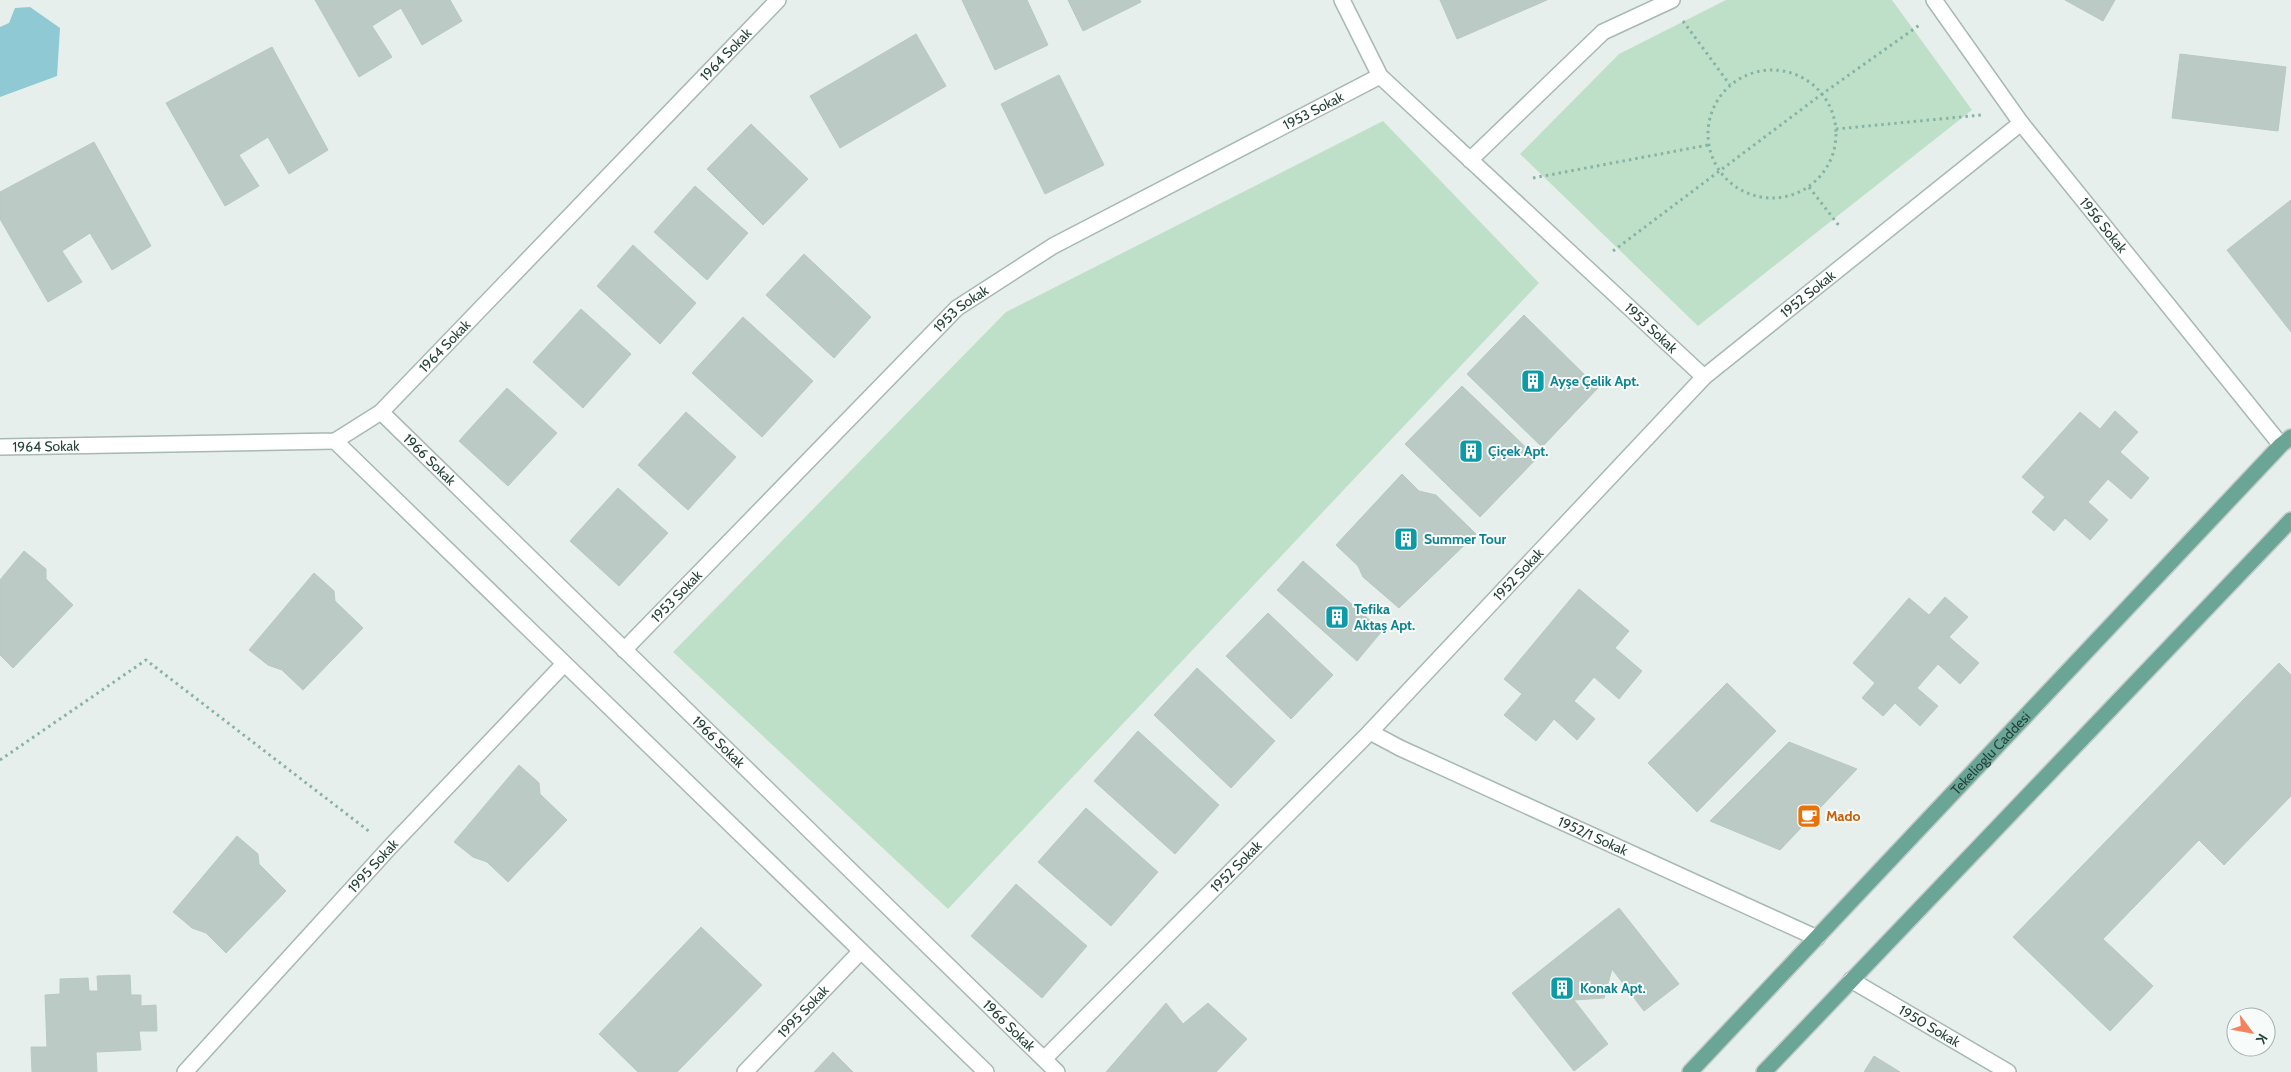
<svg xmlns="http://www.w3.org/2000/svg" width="2291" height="1072" font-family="Cabin,sans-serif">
<rect width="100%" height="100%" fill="#e6efeb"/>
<g fill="#bfe0c8">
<polygon points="1726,0 1892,0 1972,110 1698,326 1520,154 1619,54"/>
<polygon points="1383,121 1539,283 948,909 673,652 1006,312"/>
</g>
<polygon fill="#8ec9d4" points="30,7 60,28 57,76 0,97 0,27 9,23 15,8"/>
<g fill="#bbcac4" stroke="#b8c9c2">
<polygon points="315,0 450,0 462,21 422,45 401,8 372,26 392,57 359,77"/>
<polygon points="962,0 1027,0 1048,45 995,70"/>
<polygon points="1068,0 1140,0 1141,2 1083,31"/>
<polygon points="1440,0 1547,0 1457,39"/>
<polygon points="2065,0 2115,0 2103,21"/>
<polygon points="916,34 946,86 840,148 810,96"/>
<polygon points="272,47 328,150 289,174 268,137 239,155 259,186 225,206 166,103"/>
<polygon points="2180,54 2286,67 2278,131 2172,118"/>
<polygon points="1059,75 1104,165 1045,194 1001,104"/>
<polygon points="751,124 808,179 763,225 707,169"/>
<polygon points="94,142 151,246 112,270 90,233 62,251 82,282 48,302 0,219 0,192"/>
<polygon points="695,186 748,233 707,280 654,232"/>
<polygon points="2291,200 2291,332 2227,250"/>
<polygon points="633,245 696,303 660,344 597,286"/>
<polygon points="804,254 871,317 834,358 766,295"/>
<polygon points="581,309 631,354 583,408 533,362"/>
<polygon points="1524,315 1598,388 1542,447 1467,374"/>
<polygon points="743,317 813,381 762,437 692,373"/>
<polygon points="1462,386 1537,458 1480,517 1405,444"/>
<polygon points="507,388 557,433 508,486 459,441"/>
<polygon points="2115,411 2138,432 2120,452 2149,478 2131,499 2108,479 2088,502 2108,520 2090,540 2065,518 2054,531 2032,512 2045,497 2022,477 2080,412 2100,429"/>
<polygon points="686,412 736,457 688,510 638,465"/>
<polygon points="1402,474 1419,491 1436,495 1476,534 1399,608 1363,577 1358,566 1336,545"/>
<polygon points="618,488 668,533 619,586 570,541"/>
<polygon points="24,551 46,569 46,579 73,605 13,668 0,655 0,580"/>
<polygon points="1303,561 1382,631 1357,661 1277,590"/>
<polygon points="314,573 334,591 335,601 363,628 303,690 282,670 268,665 249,650"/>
<polygon points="1579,589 1629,631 1615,648 1642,671 1619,699 1594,677 1574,701 1595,719 1577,740 1554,719 1536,741 1504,715 1522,694 1504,679"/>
<polygon points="1945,597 1968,617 1949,637 1979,663 1960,684 1938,664 1917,688 1938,706 1920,726 1895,703 1883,716 1862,698 1875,683 1853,663 1909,598 1929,615"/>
<polygon points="1268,613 1333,675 1291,719 1226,656"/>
<polygon points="2279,663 2291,675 2291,796 2224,865 2199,840 2103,939 2153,986 2110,1031 2013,937"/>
<polygon points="1197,668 1275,741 1231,788 1154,715"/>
<polygon points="1727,683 1776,731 1697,812 1648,763"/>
<polygon points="1138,731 1219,805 1175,854 1094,781"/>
<polygon points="1789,742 1857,769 1780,850 1710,821"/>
<polygon points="519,765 539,783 540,794 567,820 508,882 487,862 473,857 454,842"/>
<polygon points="1086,808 1158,872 1111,926 1038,862"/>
<polygon points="237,836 258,854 259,864 286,891 226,953 206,933 192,928 173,912"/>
<polygon points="1016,884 1087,946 1042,998 971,936"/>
<polygon points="1619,908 1679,984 1644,1011 1612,969 1604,998 1574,1000 1608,1044 1574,1071 1512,993"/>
<polygon points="701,927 762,985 677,1072 638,1072 599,1034"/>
<polygon points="130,975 131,995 141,995 141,1006 156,1005 157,1031 139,1031 141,1050 96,1052 97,1072 32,1072 31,1047 47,1047 45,995 60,994 60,979 88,978 89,991 98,991 97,976"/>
<polygon points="1166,1003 1183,1024 1208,1003 1247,1039 1216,1072 1106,1072"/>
<polygon points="833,1052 853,1072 814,1072"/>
<polygon points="1874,1056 1900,1072 1864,1072"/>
</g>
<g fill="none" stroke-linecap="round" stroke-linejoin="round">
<g stroke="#a8b8b2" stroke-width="18">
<g id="street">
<path id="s1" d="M1342,0L1380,76L1704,377"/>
<path id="s2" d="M1934,0L2021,123L2281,445"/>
<polyline points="1470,160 1603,32 1672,0"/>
<path id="s3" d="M381,412L1057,1072"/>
<polyline points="335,441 986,1072"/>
<path id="s4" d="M0,447L335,441L381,412L778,0"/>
<path id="s5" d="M624,650L957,308L1053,246L1380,76"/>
<path id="s6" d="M1370,732L1400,748L1817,938"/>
<path id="s7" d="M1851,980L2008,1072"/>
<path id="s8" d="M1044,1059L1370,732L1704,377L2021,123"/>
<path id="s9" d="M185,1072L390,847L564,664"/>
<path id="s10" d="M745,1072L861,951"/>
</g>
</g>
<g stroke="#c2cac8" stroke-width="18">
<g id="primary">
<path id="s11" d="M1690,1072L2281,445L2291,437"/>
<polyline points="1764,1072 2291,520"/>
</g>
</g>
<g stroke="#86b3a5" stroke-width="3" stroke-dasharray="2.5 4" stroke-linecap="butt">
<polyline points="1683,21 1730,85"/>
<circle cx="1772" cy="134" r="64"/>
<polyline points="1836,129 1981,115"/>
<polyline points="1533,178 1708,145"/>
<polyline points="1809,187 1840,227"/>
<polyline points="1613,251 1822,94 1921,24"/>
<polyline points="0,760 146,660 370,832"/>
</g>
<use href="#street" stroke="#fff" stroke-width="15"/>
<use href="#primary" stroke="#6aa596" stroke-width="15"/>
</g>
<defs>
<g id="building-square" transform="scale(1.25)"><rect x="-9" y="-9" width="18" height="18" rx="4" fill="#0f9aa8" stroke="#f7fbf9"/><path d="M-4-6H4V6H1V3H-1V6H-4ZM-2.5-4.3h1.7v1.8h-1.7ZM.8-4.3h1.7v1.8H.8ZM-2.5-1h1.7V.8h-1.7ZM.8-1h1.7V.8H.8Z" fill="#fff"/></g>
<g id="cafe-square" transform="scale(1.25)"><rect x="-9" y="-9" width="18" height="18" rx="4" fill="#e8710a" stroke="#f7fbf9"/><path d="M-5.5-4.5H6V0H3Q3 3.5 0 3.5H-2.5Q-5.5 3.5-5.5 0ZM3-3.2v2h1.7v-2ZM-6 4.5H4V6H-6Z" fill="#fff"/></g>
</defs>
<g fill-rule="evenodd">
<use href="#building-square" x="1533" y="381"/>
<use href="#building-square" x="1471" y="451"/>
<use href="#building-square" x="1406" y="539"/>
<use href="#building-square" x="1337" y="617"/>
<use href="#cafe-square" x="1809" y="816"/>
<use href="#building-square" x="1562" y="988"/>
</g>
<g text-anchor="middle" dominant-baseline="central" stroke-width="4" stroke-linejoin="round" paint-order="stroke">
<g font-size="14" fill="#24423a" stroke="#f7fbf9">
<text stroke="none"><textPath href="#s4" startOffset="886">1964 Sokak</textPath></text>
<text stroke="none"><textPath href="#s5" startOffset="885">1953 Sokak</textPath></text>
<text stroke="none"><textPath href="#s2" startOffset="282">1956 Sokak</textPath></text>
<text stroke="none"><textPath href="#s8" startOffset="1082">1952 Sokak</textPath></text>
<text stroke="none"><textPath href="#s5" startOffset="480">1953 Sokak</textPath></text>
<text stroke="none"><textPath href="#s1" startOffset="455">1953 Sokak</textPath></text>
<text stroke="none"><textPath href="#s4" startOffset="481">1964 Sokak</textPath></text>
<text stroke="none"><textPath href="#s4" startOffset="46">1964 Sokak</textPath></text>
<text stroke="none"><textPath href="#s3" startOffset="68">1966 Sokak</textPath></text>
<text stroke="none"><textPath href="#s8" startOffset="678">1952 Sokak</textPath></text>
<text stroke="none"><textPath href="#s5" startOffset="75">1953 Sokak</textPath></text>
<text stroke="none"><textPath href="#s3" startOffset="472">1966 Sokak</textPath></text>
<text stroke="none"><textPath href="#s11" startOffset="438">Tekelioglu Caddesi</textPath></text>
<text stroke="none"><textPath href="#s6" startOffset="246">1952/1 Sokak</textPath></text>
<text stroke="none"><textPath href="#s9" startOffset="279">1995 Sokak</textPath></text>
<text stroke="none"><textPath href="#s8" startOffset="272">1952 Sokak</textPath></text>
<text stroke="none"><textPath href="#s10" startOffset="84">1995 Sokak</textPath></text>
<text stroke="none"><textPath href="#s3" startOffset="878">1966 Sokak</textPath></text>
<text stroke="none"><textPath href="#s7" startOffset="91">1950 Sokak</textPath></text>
</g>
<g font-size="14" font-weight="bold" fill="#0d838f" stroke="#f7fbf9" text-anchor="start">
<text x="1550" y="381">Ayşe Çelik Apt.</text>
<text x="1488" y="451">Çiçek Apt.</text>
<text x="1424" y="539">Summer Tour</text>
<text x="1354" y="609">Tefika<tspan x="1354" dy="16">Aktaş Apt.</tspan></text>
<text x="1580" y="988">Konak Apt.</text>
</g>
<g font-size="14" font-weight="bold" fill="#c56008" stroke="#f7fbf9" text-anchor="start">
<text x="1826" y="816">Mado</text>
</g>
</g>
<g transform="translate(2251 1032) rotate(122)"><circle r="24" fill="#f7fbf9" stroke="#a3b1ad"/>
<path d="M0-4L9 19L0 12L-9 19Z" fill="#f4845f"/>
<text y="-8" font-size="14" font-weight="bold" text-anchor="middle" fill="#24423a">K</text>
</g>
</svg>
